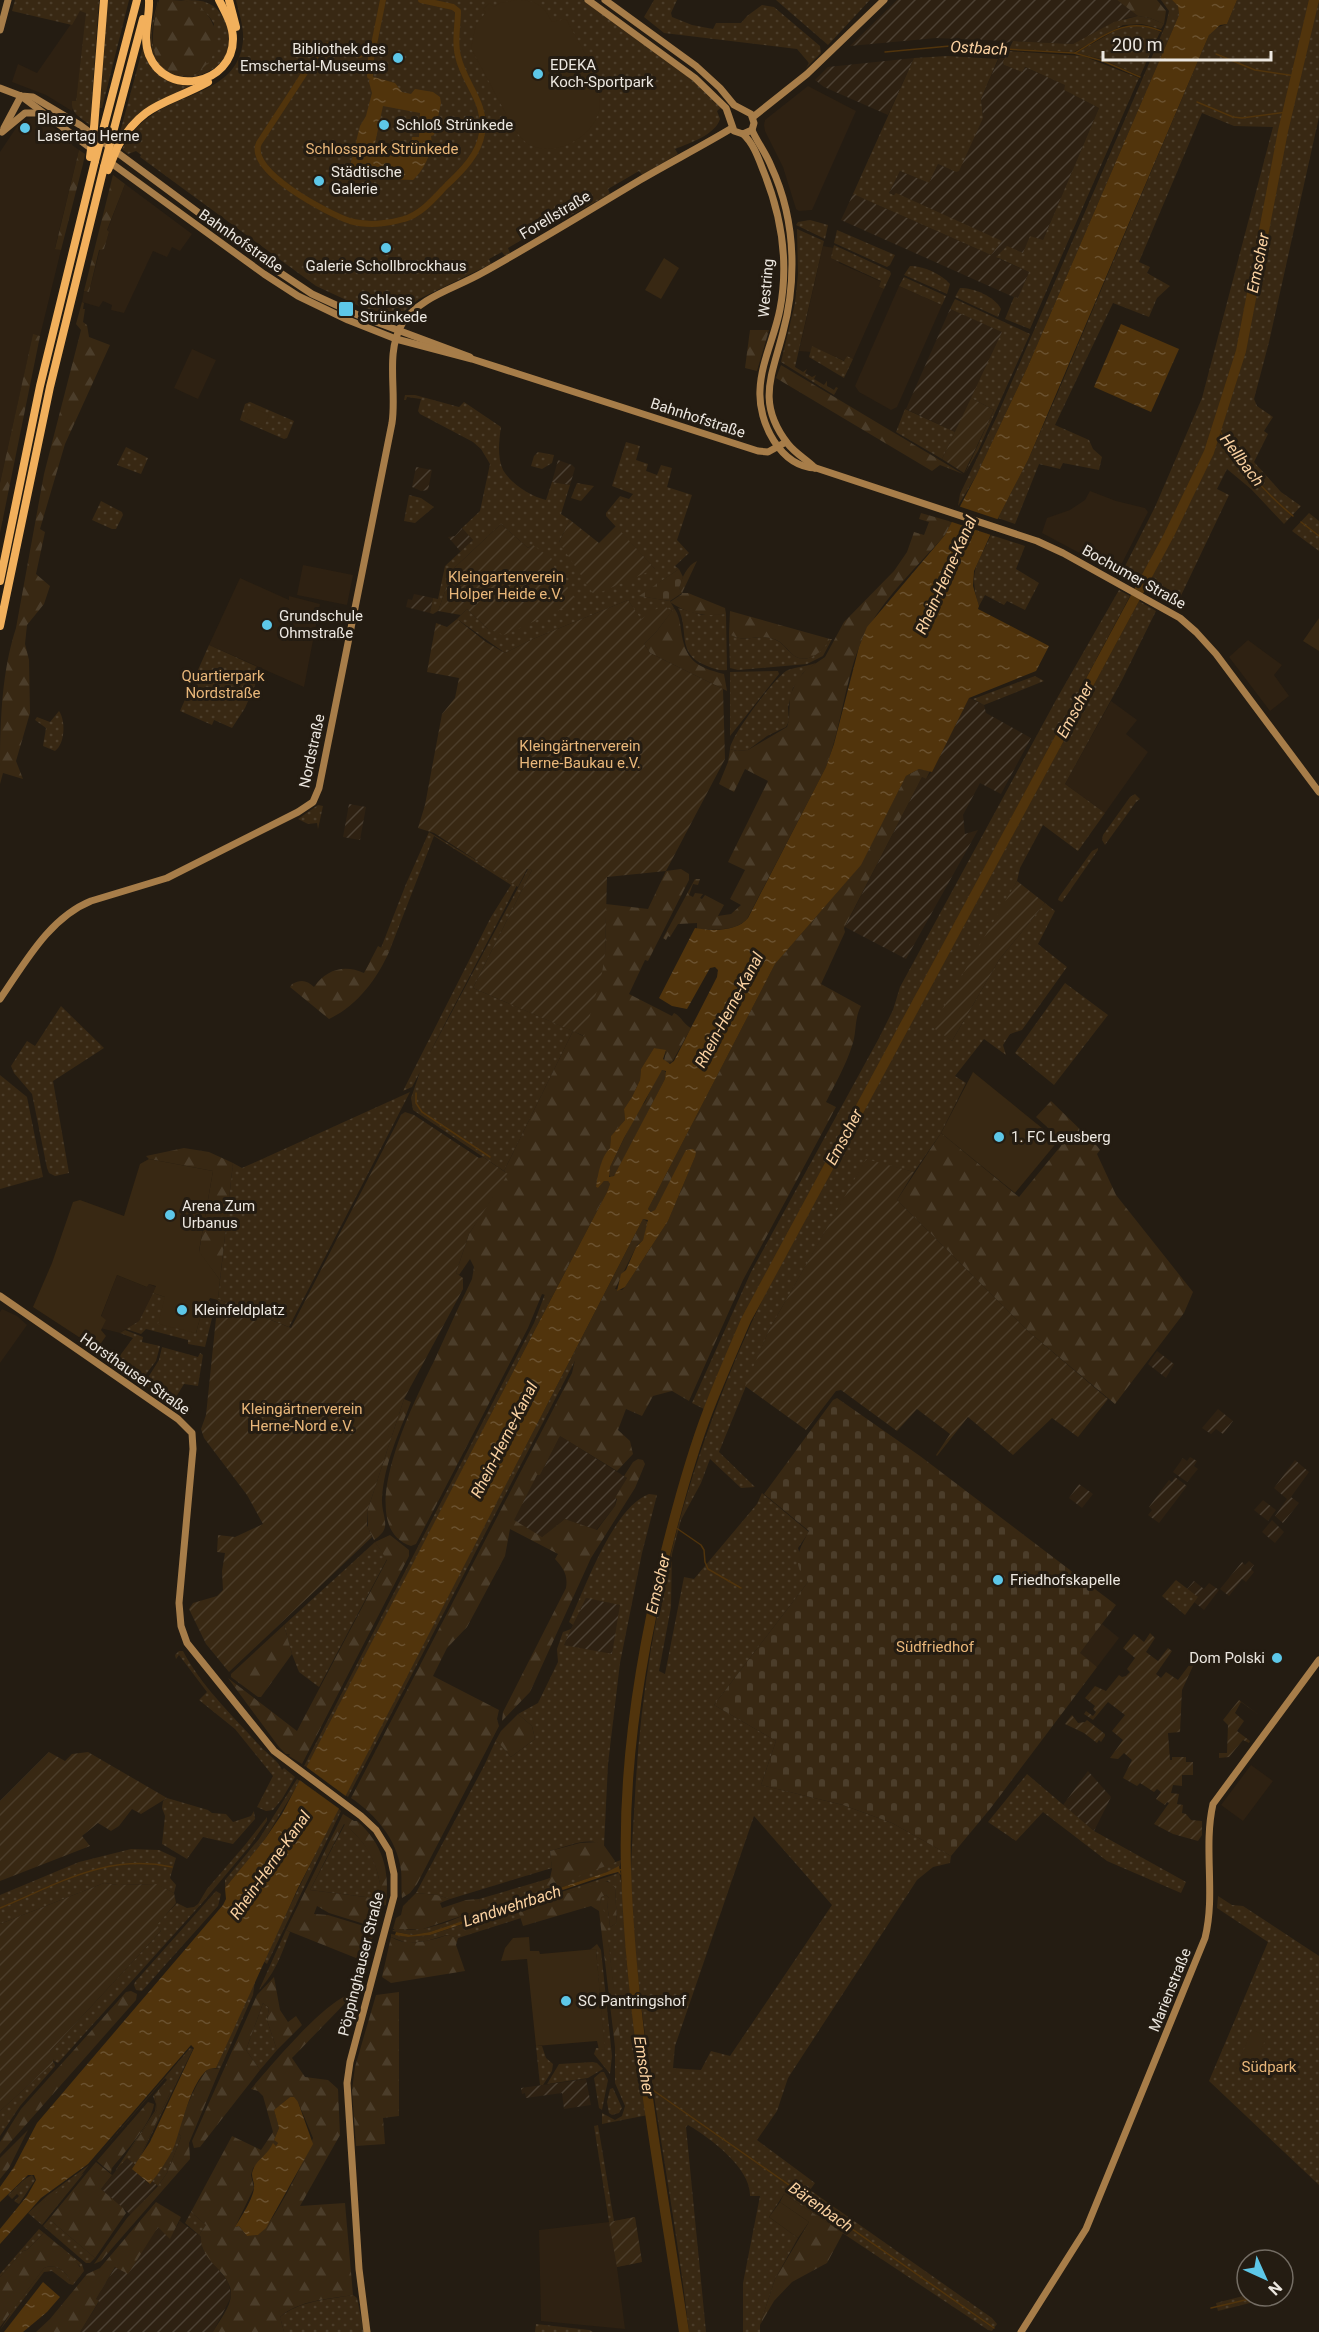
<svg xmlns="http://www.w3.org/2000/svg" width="1319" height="2332" font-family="Roboto,sans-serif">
<defs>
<pattern id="industrial-furrows" width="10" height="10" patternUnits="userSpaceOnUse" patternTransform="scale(1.5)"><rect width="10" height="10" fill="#2e2112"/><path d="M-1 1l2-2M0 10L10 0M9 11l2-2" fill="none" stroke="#4c4134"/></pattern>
<pattern id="grass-dots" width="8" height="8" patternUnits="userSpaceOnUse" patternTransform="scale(1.5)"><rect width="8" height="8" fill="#382813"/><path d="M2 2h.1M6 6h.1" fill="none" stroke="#4b3d2a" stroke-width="1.8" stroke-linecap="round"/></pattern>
<pattern id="forest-firs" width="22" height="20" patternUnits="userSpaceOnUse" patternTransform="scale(1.5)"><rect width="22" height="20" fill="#382813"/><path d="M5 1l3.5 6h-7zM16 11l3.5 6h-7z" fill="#4b3d2a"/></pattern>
<pattern id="cemetery-stones" width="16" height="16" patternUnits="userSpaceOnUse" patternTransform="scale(1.5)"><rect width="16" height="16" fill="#382813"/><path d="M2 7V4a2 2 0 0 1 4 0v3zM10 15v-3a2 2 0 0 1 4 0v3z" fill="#4b3d2a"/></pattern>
<pattern id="garden-furrows" width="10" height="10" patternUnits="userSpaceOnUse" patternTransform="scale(1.5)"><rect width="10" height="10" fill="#382813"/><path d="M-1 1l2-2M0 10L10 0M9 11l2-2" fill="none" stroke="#4b3d2a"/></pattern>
<pattern id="water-ripples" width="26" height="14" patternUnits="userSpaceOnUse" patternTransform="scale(1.5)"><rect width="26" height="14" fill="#51340c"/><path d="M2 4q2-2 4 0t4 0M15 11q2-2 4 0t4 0" fill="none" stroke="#6a512f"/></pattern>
</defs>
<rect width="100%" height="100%" fill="#241c12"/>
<g fill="#2e2112">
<polygon points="80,11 87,12 76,101 72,111 46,95 12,82 18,64 37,73"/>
<polygon points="808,86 856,111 812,210 799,211 796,209 783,167 765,131 764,125 765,120"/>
<polygon points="34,117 45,121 73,142 72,145 79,150 55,248 61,250 40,336 33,335 0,483 0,152 20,122"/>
<polygon points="125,184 192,234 180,251 172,247 167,257 153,251 124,313 111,310 112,305 103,301 99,307 82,302 84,291 89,292 100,249 104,249 109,232 107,231"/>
<polygon points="823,246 834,248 839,263 882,282 879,287 884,289 853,359 847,356 845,361 812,347 811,352 799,351"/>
<polygon points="899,286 942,305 897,407 891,410 859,392 855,386"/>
<polygon points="192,349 216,360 198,399 174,388"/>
<polygon points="1090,491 1116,501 1145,508 1148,512 1117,573 1042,533 1047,518 1070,510 1085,500"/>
<polygon points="303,565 353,575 347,605 297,595"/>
<polygon points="240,578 289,600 289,596 320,604 304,687 209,645"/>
<polygon points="1248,640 1282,665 1274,675 1289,696 1270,711 1229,657"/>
<polygon points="1111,701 1137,720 1126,734 1148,752 1105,813 1065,784"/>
<polygon points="117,1275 147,1287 149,1284 156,1287 139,1321 120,1333 100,1328 101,1317"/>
<polygon points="2,1309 17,1316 27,1325 0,1363 0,1312"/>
<polygon points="1102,1624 1119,1638 1097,1667 1079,1654"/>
<polygon points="1251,1765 1273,1781 1243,1821 1221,1805"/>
<polygon points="635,2217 642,2262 617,2267 625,2329 541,2321 539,2230 609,2222"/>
</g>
<g fill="url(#industrial-furrows)">
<polygon points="897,0 1117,0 1138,16 1126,18 1073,44 1013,41 1006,43 1006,41 936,38 850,46"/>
<polygon points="914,58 888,115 824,87 815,80 828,67"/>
<polygon points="999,58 1005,58 1004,65 1022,72 1024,67 1066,85 1064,90 1099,108 1043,240 1023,254 997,258 1029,272 1018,299 841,220 853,194 991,255 1001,241 896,194 895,195 889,193 900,171 929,183 938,164 956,172 983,116 981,99"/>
<polygon points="950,309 1003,332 955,432 906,409"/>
<polygon points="558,460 572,465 575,468 570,485 552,482"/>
<polygon points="416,467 432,470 428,490 421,491 412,487"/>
<polygon points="462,528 473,540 461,552 448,537 455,536"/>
<polygon points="414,594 433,598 430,613 406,607 408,599 412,600"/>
<polygon points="969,698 984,705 986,713 1031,738 1001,794 980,783 963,815 965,834 978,830 906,959 845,927 922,777 926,779 932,771"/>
<polygon points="349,804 366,807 360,840 343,837"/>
<polygon points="1157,1351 1174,1364 1166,1378 1148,1364"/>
<polygon points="1218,1409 1233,1421 1223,1434 1216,1429 1211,1434 1202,1428"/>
<polygon points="560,1436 627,1478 616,1498 615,1506 596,1530 565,1519 542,1537 513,1521 537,1474 540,1475"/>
<polygon points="1190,1457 1197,1461 1194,1466 1198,1469 1187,1482 1173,1472 1183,1458 1187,1461"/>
<polygon points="1295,1460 1309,1472 1291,1497 1299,1503 1283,1523 1275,1516 1287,1499 1274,1488"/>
<polygon points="1175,1477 1187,1486 1159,1523 1148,1515 1152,1510 1149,1507 1169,1480 1172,1482"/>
<polygon points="1079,1484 1093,1494 1082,1508 1069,1498"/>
<polygon points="1263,1500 1276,1510 1268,1521 1254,1510"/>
<polygon points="1272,1520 1284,1532 1275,1543 1262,1532"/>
<polygon points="1249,1561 1254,1565 1251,1569 1254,1572 1246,1582 1242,1579 1229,1596 1220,1589 1242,1562 1245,1565"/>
<polygon points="1194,1581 1204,1589 1209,1583 1219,1590 1204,1610 1194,1602 1197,1598 1187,1589"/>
<polygon points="586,1598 621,1605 612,1655 563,1645"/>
<polygon points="1088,1771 1111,1797 1094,1831 1063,1805"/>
<polygon points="586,2079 591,2105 564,2109 562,2093 526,2098 525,2093 522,2094 521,2088"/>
<polygon points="127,2157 136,2165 133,2169 149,2184 152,2181 157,2185 131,2215 101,2189"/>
<polygon points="180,2221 201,2237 203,2250 228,2282 231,2294 230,2299 213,2332 80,2332 99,2302 96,2299 116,2266 128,2273 158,2226 170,2238"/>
</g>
<g fill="url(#grass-dots)" fill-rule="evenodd">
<path d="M15,0H99L90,125C80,117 71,114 72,101H76L86,13L80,11L72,25L12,11Z"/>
<polygon points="106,0 129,0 102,108 99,108"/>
<path d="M158,0C159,6 154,18 153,26C151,34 152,42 154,49C158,67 186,86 201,69C207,62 211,35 214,24C207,11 195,3 181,0C201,0 214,0 224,19C253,77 155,103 151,41C150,27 155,13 158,0Z"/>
<path d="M236,0H583L685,74L723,106L717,111L720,119C715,135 690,143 675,149L678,154L642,175L639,171L608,189L610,194L562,220L560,217L508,248L510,253L505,256L502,252L489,259L491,264L419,299L401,314L397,309L392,316L385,318L316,286L140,157L141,155L136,151L128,154L122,149C129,136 139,123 152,115C184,92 238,91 243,41C244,27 239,13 236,0Z"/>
<polygon points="654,0 677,0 671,13 672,17 692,25 713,29 716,23 741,23 747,16 762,5 774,7 820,46 821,53 806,68 809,63 797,49 664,33 644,17"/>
<polygon points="776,0 870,0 828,45"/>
<polygon points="1161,0 1172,0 1178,6 1179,15 1028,366 976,476 958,506 960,494 997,416 1166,24 1169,11"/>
<polygon points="1237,0 1319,0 1319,117 1269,342 1254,399 1257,406 1273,417 1264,431 1268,434 1254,462 1281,492 1301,506 1284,524 1251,489 1227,469 1217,489 1229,495 1176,606 1120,576 1155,507 1202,398 1273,127 1234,126 1202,113 1139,262 1150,267 1147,273 1170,286 1157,298 1149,317 1113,303 1055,425 1089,440 1093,449 1102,457 1099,470 1063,463 1060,469 1039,464 1015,524 998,518 1028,460 1058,392 1209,35 1213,29 1227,24"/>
<polygon points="1138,16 1150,18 1164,24 1161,29 1142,24 1123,25 1074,52 1009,49 1013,41 1073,44 1114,22"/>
<polygon points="1136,25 1149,27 1160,32 1140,76 1101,59 1076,53 1118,29"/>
<path d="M143,47L155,69L196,83C163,100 143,103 121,136H119Z"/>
<polygon points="1008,51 1083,56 1139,78 1030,329 1005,319 1014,297 1018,298 1029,272 996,257 1007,246 1023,253 1030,236 1043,240 1099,108 1064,90 1065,85 1025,67 1022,72 1004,65 1003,62"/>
<polygon points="947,56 998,59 981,99 983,118 959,171 956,172 938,164 929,183 900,171 889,193 894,195 896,193 1002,241 991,255 853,194 914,58"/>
<polygon points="810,220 828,225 825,239 796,225 798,222"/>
<polygon points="797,229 824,241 795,367 803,372 807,369 805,373 812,377 816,375 814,379 824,385 827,381 827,386 834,390 836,387 838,388 834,395 781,362 795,303 798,274"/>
<polygon points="837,230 895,255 890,265 887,267 834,243"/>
<polygon points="834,245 890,271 891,274 884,289 879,287 881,281 831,258"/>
<path d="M910,266C924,266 941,274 950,284L947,294L904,275Z"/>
<polygon points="904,277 946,296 942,305 899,286"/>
<path d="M960,288C974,288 994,296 1001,309L998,317L955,297Z"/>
<polygon points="955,299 1030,334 978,451 965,473 994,410 971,398 1002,332 950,309"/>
<polygon points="812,346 844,361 847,356 853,359 844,378 809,357"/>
<path d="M405,395H415L459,407L464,402L501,427C499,440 497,457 503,470C511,484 531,496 546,500L552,482L570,485L561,514L570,520L559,542L655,569L606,516V513L620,496L629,499L633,494L612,486L626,442L640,446L636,460L648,464L646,471L657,475L661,465L672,468L667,487L692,495L677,540L689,553L675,566L679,569L640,596L670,601L674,608L672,611L663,606L641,620L628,600L533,639L505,653L457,619L467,609L488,629L532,545L528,548L501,524L453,569L438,611L433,614L430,613L433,598L438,599L445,566L473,540L462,528L480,511L490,464L481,449L473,442L420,414L418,411L421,399L407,397L406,400H404Z"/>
<polygon points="250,402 294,421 287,438 284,439 240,420 245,404"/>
<polygon points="905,409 955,432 942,459 896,432"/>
<polygon points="126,447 148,458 141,474 117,465"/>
<polygon points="538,452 554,455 552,463 542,469 531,466 534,456"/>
<polygon points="577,483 594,486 581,501 571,498"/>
<polygon points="409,495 421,498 434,507 415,523 404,521"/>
<polygon points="101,501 122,512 123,515 116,529 112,529 92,520"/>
<polygon points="1309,513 1319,521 1319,551 1292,531"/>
<path d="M991,535L1025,546L1016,569L1039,583L1025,610L1007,601L1004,605L985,595L979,606C968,571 977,566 991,535Z"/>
<polygon points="1119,590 1130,596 743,1319 704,1409 692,1403 751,1272 879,1038 893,1010 900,987 1056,700"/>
<path d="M1139,601L1156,611L1122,680L1065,784L1105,813L1078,851L1043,825L1020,868L1017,881L937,1029L952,1041L999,960L1045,903L1055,911L1038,944L1067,967L1022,1030L1010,1034L1003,1045L1006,1055L984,1039L955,1076L966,1083L941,1133L914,1172L866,1160L769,1330L719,1452L755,1487L741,1488L710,1459L701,1483L681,1520L672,1554L671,1607L659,1671L665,1674L684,1577L694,1579L757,1504L762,1493L809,1532L798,1548L808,1582L714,1705L776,1741L761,1785L843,1805L892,1823L951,1856L950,1863L933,1867L917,1880L788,2078L777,2111L757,2140L815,2183L810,2190L992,2318L997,2324L992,2331L988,2330L784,2194L769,2217L798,2238L775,2279L760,2325V2332H743V2283L760,2196H750C751,2168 710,2138 688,2125L686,2127L706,2332H689C673,2192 642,2054 632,1913C629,1875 633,1834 635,1796C644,1619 689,1451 766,1292ZM754,1816L832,1905L730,2056L711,2051L701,2070L673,2068L675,2046Z"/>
<path d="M678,608L702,615L726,614L727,670C720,671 714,669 707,666C675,654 690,631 678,608Z"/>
<path d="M729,634C746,644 755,634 770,638C781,640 785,648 792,654C807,667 822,651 830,639H832L823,656L807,664L738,670L730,668Z"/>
<polygon points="209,645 262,669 245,708 232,728 214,720 212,725 180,711"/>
<path d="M816,663L803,673L793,688L788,707L789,721L786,727L767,736L748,750L737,751L730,749C730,737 777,674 788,670C797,667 807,666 816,663Z"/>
<polygon points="778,671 779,674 730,736 730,672"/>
<polygon points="1035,676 1044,681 984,705 973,699"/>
<path d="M59,711C66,721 65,744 55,751L43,746L46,728L35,720L37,717L50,722Z"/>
<polygon points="1135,794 1140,799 1136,802 1105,845 1102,840 1103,835 1130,797"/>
<polygon points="318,805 323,806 318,829 317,823 308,824 298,819"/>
<polygon points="429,832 517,885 424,1064 528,869 532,870 473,988 573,1031 504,1171 413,1110 411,1098 420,1072 412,1087 403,1091 491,917 511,885 434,836 389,952 381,948 406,884"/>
<polygon points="1098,848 1098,850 1062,902 1058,900 1059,897 1092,851"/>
<polygon points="1065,983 1108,1015 1054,1085 1015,1053"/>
<polygon points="61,1006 104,1048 53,1081 69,1173 55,1176 49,1173 47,1168 32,1094 14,1073 11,1066 27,1041 35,1046"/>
<polygon points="0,1075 27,1097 43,1177 0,1189"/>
<polygon points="410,1092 289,1327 218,1299 233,1163 242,1168 251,1164"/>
<polygon points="153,1293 165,1297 196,1333 205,1299 210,1301 212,1318 205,1347 188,1344 188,1340 146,1329 141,1334 126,1329 139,1321"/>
<polygon points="545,1294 552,1297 307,1768 304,1766 534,1323"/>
<polygon points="125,1330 143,1337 142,1342 160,1346 156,1361 140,1382 113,1365 133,1338 120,1333"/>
<polygon points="579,1343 577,1357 348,1797 345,1795"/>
<polygon points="162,1347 198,1357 200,1353 203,1355 198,1386 184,1384 171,1405 144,1384 159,1360"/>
<path d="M649,1494L657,1495L642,1553L620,1663L608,1764L604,1846C590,1835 566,1847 550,1851L552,1868L450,1899L437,1895L416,1893L484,1766L496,1740L511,1757L535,1739L532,1726L518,1714L538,1703L558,1662L557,1649L563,1632L571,1629L564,1645L612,1654L620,1605L586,1598L573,1625L569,1622C585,1589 613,1507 649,1494Z"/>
<polygon points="375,1542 387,1559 319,1687 299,1672 292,1654 284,1625"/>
<polygon points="1176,1580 1198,1597 1185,1615 1162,1596"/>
<path d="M179,1651H183C201,1686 234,1717 260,1746C267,1754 279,1761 282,1770L284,1768L295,1777L282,1799L273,1810L266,1811L257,1807L273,1776L235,1729L199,1700L207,1692L179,1655L176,1659L175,1655Z"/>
<polygon points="1027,1774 1094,1831 1186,1882 1181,1893 1107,1861 1043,1812 1016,1841 988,1822"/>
<polygon points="297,1779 300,1781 265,1839 225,1888 225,1880 259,1839"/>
<polygon points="167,1798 208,1810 212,1813 226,1814 233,1822 251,1816 254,1811 255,1819 233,1844 203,1837 187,1859 162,1844 165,1816 162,1808 163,1801"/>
<polygon points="338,1808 341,1811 267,1964 263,1961"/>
<polygon points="267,1817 267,1821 249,1847 203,1902 58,2063 54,2061 50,2051 161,1931 156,1925 177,1903 187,1908 194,1907 198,1904 207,1889 245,1845"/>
<path d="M345,1824C371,1848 378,1863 382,1899L310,1890Z"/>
<polygon points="131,1849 159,1850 176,1858 170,1878 176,1885 174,1893 156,1884 118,1885 104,1883 0,1924 0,1895 79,1862"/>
<path d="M621,1860L620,1866L616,1869L430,1932L412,1935L392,1931L397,1928C425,1935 455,1918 481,1909L479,1899L544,1880V1888Z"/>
<path d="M619,1873C624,1883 626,1948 627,1964C632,2015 640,2065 648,2115L602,2124V2113L615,2120L622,2116L625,2106L615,2083V2047H620L609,1948L600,1901L601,1897L606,1895L610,1899L607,1902L610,1927L617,1923L615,1888L608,1881L519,1910L521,1918L458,1938L447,1935L426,1941L407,1943L391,1937V1934L408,1937L430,1935Z"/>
<polygon points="216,1891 221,1894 218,1906 142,1991 136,1990 134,1985 135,1982"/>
<polygon points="1218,1896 1232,1905 1243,1906 1319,1956 1319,2185 1209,2081 1268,1942 1217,1908"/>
<path d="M286,1930L290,1932C281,1955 276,1972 259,1990Z"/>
<polygon points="597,1944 601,1950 612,2056 610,2074 594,2054 596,2048 604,2048 596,1949 590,1950"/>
<polygon points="255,1980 253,1995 220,2069 216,2068"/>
<polygon points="263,2003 269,2008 267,2020 277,2050 260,2070 246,2050"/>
<polygon points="536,2046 542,2046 546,2058 553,2064 552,2071 543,2085 540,2085"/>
<path d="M190,2048L193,2049L138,2162L136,2165L127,2158L115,2171L155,2111L156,2104L153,2096L167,2080L165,2078L94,2160ZM170,2093L143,2150L139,2156L130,2150L157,2110L155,2095Z"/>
<polygon points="54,2062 55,2066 20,2106 0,2136 0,2111"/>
<polygon points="593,2062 597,2063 603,2069 588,2078 547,2084 559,2064"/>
<polygon points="601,2072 604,2072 608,2080 602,2110 599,2108 594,2078"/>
<polygon points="613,2088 622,2108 619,2113 612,2115 609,2113 607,2102 610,2089"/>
<polygon points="598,2125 614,2221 609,2222 594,2126"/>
<polygon points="178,2133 181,2136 180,2140 167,2173 158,2186 152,2181 167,2160"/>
<polygon points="89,2165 42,2225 28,2213 48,2195"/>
<polygon points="32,2175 35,2180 19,2204 14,2201 19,2196 17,2194 12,2199 8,2195 25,2179"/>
<polygon points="191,2212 206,2225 199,2235 185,2223"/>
<polygon points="49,2219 95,2258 90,2263 86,2263 43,2226"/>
<path d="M39,2229L82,2264L84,2271L73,2285L69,2284L52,2271L44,2272L0,2330L13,2309L44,2268C55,2263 67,2271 70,2281L77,2272L80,2271V2266L44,2233L27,2250L23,2251L0,2277V2274Z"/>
<path d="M353,2295L357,2298L364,2332H284L280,2317C299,2301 329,2299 353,2295Z"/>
<polygon points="1247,2295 1257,2296 1258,2301 1218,2311 1216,2303"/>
<polygon points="536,2324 589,2330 593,2332 535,2332"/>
</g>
<g fill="url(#forest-firs)" fill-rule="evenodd">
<path d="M159,0C169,0 182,0 191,2C212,11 223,37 212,57C208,65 199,71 192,76C143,76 151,32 159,0Z"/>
<polygon points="1117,0 1157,0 1166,11 1164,24 1150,18 1138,16"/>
<polygon points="79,150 85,154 83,164 61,250 55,249"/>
<polygon points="113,175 125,184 107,230 109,232 104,249 99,250 89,292 84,291"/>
<path d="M82,302L84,303L83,309H85L83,322L87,325L89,337L110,345L65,444L40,529L45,532L36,574L50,586L44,604L27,625L25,644L29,660L30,713L16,761L23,779L3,773L0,784C0,732 0,677 16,628L44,474L81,330L76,324Z"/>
<polygon points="750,330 769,330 757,371 745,368"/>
<polygon points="33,334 40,336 0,533 0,483"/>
<polygon points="781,365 963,474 940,465 932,471 776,378"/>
<path d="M921,513L952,522L945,535C916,568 875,606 859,647C844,686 841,728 826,767L747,919C735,932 714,929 697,929V923L678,924L670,937L668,936L666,940L663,938L695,879H700L698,885L693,884L689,895L693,897L695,893L703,894L700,898L702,899L705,895L724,905L718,916L731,914L741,905L730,899L745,870L728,862L768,781L745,769L734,792L719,784L728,762L730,749L737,751L748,750L787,727L789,720L790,696L797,680L806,670L825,657L844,622L894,571L907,552L914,532L924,535L929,522L919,519Z"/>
<path d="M697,561L682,593H688L725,608L726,614C704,617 688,614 670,602L682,594L679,588C682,578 687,565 697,561Z"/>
<path d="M674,608C679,615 680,622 681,630C685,660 696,667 724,674L727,691L650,653L644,644L657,631Z"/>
<path d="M730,611L830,639C823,651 807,667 792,654C785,647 781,640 770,638C755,634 746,644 729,634Z"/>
<path d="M919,769L930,771L926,779L922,777L844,928L845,932L821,984L861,1006C854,1019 857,1032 852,1046C846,1065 835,1084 826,1102L836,1107L743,1280L689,1401L672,1391L653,1396L642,1416L626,1409L618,1430L630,1441L633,1454L617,1471L560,1436L540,1475H537L514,1520L542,1537L565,1519L597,1530L615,1506L617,1499L615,1498L627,1478L624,1476L633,1462L638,1459L643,1460L645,1464L635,1488L591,1558L530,1692L502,1721L503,1712L566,1588C568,1575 564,1569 555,1559L558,1554L510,1529L505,1556L467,1627L447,1648L433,1676L499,1710L497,1719L499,1726L417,1884L410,1893L402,1898C401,1890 402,1879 401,1870C397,1839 375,1814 351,1798L572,1373L579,1343L643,1219L648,1222L643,1240L637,1245L615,1289L622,1290L625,1287L668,1221L695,1157L680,1164L655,1210L652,1212L648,1209L775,964L853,874L865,856L906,776Z"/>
<path d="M681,869L689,874V880L648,961L645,960L629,994L672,1016L674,1013C682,1017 683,1024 691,1028L672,1062L668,1063L664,1061L666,1051L654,1048L641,1069L640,1080L632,1097L624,1109L625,1120L611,1136L610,1148L602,1162L596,1187L598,1188L604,1181H608L610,1184L607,1192L552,1297L542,1294L528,1328L416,1544L411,1546C349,1526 418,1394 435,1359C447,1332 459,1306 472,1279L474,1267L470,1259L459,1275L456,1273L469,1234L507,1174L504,1171L573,1031L583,1036L605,954L606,904L648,909L666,871Z"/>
<path d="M378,946L389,952C377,979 357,1006 329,1019L290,987L292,984C301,979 307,980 314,987C326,969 345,964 364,973Z"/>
<polygon points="663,1070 667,1073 665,1079 615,1175 611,1177 608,1174 609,1169 638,1110 645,1102 659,1072"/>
<polygon points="1051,1101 1097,1146 1100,1150 1097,1154 1116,1195 1193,1292 1184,1313 1115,1404 1029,1332 897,1200 941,1133 1019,1197 1064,1142 1036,1117"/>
<polygon points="184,1148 209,1152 233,1163 220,1280 199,1252 213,1171 149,1159 146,1156"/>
<path d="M404,1399L411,1402C399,1433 384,1464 382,1498C381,1518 394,1527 374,1540L368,1528V1509Z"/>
<polygon points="390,1535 409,1550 409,1556 302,1764 289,1756 290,1754 286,1754 279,1747 228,1678 297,1731 387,1560 375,1542"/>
<polygon points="284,1625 292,1654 261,1697 258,1697 231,1677 231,1674"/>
<polygon points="518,1714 532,1726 535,1739 511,1757 496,1740 501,1731"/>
<path d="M343,1814L354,1821H357C383,1844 390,1870 386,1905L380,1907L378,1912H382L377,1928L329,1913L317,1906L314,1914L328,1915L377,1930L374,1932L366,1962L286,1930ZM344,1824C368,1843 381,1868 381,1899L310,1890Z"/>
<polygon points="597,1842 603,1844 615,1861 614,1863 544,1889 544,1880 550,1878 552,1869 550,1851 580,1843"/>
<polygon points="604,1881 612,1883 615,1888 617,1923 610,1927 607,1902 609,1898 606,1895 601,1897 600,1901 605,1914 621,2047 615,2047 599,1911 591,1906 523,1926 518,1910"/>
<polygon points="416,1893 437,1895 450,1899 440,1903 442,1908 466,1900 479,1899 482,1909 423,1929 393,1929 396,1918 401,1915 403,1906"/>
<path d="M448,1935L458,1938L456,1945L465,1971L391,1983L382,1977L391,1937C407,1947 429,1941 448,1935Z"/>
<polygon points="274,1977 280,2010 288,2022 296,2016 302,2025 277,2050 267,2020 269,2008 263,2003 246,2050 260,2070 200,2147 194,2148 192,2141 257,1995"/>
<polygon points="131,1991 137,1994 136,2000 0,2154 0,2142 21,2109 126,1992"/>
<polygon points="399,1992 399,2116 383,2118 385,2144 356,2146 352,2090 355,2067 376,1995"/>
<path d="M355,1993L292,2058L305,2077L328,2080L338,2089L340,2135L300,2206L345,2203L353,2295C329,2299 299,2300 280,2317L284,2332H213C219,2321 231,2307 231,2294C231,2271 200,2262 201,2237L199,2235L206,2225L191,2212L232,2136L261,2150L273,2132L263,2096L258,2091L251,2089C269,2068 329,1995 355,1993ZM290,2097L298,2102L313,2138C307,2156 272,2227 258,2235L247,2236L239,2226L235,2227L254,2188L251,2175L253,2168L265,2157L273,2144L276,2146L278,2143L274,2140L279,2128L274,2110Z"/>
<path d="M210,2068L220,2069L189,2143L190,2159L101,2261L94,2264L127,2218L158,2186L167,2173L180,2140L181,2136L178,2133C182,2118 197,2076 210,2068Z"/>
<polygon points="167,2082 170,2093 143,2150 139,2157 135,2158 130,2150 157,2110 155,2095"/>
<path d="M148,2102L154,2104C152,2123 124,2153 112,2168L111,2173L97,2161Z"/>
<polygon points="28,2130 9,2168 0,2179 0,2158"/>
<polygon points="96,2162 112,2175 101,2189 123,2208 126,2213 95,2258 49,2219"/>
<polygon points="84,2173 43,2223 32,2214 45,2201"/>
<polygon points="784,2194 843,2233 827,2263 792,2282 774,2301 760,2325 775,2279 809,2222 780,2202"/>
<polygon points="156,2202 181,2217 170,2239 158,2227 128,2274 115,2267 96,2299 99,2301 80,2332 36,2332 50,2319 87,2274 100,2268"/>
<path d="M44,2233L74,2259L82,2270C79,2272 72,2281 70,2281C67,2271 55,2263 44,2268L0,2327V2277L23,2251L27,2250Z"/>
</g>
<g fill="url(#cemetery-stones)">
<polygon points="679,569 683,577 679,588 682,593 670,601 639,596"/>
<path d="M837,1398L920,1456L1116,1605L1080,1653L1097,1667L990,1809L951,1856L892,1823L843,1805L761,1785L776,1741L714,1705L808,1582C791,1564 798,1551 809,1531L764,1494L833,1400Z"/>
</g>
<g fill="url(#garden-furrows)">
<polygon points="971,398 994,410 964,473 942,459"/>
<polygon points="570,520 599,543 616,526 655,569 594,595 559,542"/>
<polygon points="501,524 528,548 533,545 555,561 553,565 577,602 504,635 488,629 467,609 461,615 438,611 453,569"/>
<polygon points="628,600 641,619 663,605 672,611 657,631 644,644 650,653 723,689 725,759 666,871 607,877 605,954 602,973 584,1036 473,988 532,870 527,869 518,887 434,833 418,828 425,805 442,714 455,698 459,678 427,672 436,623 447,627 457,619 486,642 505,653 533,639"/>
<polygon points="1017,881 1045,903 999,960 952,1041 932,1027"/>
<polygon points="405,1112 414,1115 479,1158 483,1157 508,1174 469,1234 456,1273 463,1278 463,1289 404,1399 368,1509 367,1525 372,1537 229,1672 206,1644 189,1609 193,1603 217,1596 223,1590 222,1571 225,1553 217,1552 218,1535 235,1537 263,1524 247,1495 204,1438 201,1429 206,1415 218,1299 291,1328 401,1115"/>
<polygon points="866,1159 914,1172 897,1200 1029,1332 1108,1399 1078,1437 1052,1418 1013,1455 968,1417 937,1456 936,1455 950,1434 917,1409 897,1431 841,1390 836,1391 806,1430 745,1386 769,1330"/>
<polygon points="1150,1633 1155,1638 1146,1652 1158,1661 1168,1648 1172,1651 1156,1674 1161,1678 1166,1672 1178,1680 1190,1664 1193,1666 1182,1690 1180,1732 1168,1733 1170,1760 1172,1760 1172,1757 1186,1757 1186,1762 1193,1762 1193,1775 1182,1775 1182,1786 1173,1785 1171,1793 1179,1794 1177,1804 1183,1805 1182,1813 1186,1814 1191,1820 1202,1821 1202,1835 1198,1841 1173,1834 1154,1824 1169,1803 1167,1802 1165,1805 1156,1799 1161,1792 1157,1789 1154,1792 1140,1783 1137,1786 1123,1778 1132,1760 1124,1753 1118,1759 1110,1758 1123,1740 1112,1731 1125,1715 1108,1702 1093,1720 1084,1714 1086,1711 1093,1716 1096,1712 1093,1709 1095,1706 1085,1698 1095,1686 1106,1691 1119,1675 1122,1677 1126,1676 1130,1672 1127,1669 1135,1658 1123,1648 1134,1634 1144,1642"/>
<polygon points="1239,1700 1259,1715 1241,1702 1235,1713 1244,1721 1237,1731 1250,1741 1249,1743 1243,1740 1229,1757 1219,1758 1219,1753 1227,1753 1228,1725 1223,1720"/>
<polygon points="1072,1715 1078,1723 1085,1722 1087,1720 1105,1734 1105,1736 1101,1742 1099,1740 1097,1743 1084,1733 1065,1724"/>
<polygon points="49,1752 65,1761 72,1754 88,1752 167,1798 141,1814 132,1809 119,1826 111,1831 98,1823 82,1836 90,1846 0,1881 0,1801"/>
<polygon points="104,1883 118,1885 157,1884 174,1893 176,1903 157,1925 161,1931 50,2051 54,2054 53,2063 0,2111 0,1924"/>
<polygon points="635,2217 642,2262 617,2267 609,2222"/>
</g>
<g fill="#382813">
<path d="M517,0C536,0 544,6 552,22L566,19L595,71L591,77C595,85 600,93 600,103C600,133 558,159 530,145C523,141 519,135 514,129L471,48L476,25L486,12L483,10L489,3L494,7L500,3Z"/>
<polygon points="664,258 679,268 661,299 645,290"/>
<polygon points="251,407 269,415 264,426 245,418"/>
<polygon points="1319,618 1319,651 1303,641"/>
<polygon points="973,1072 1058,1141 1015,1193 941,1133"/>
<polygon points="149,1159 213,1171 199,1251 220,1280 218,1300 210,1298 209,1300 205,1300 196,1333 158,1324 165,1297 153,1293 156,1286 149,1284 147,1287 117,1275 101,1316 106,1320 101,1330 106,1336 95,1352 85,1341 33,1307 52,1263 73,1202 80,1200 124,1216 140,1164"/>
<polygon points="529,1937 530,1951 539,1951 540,1954 596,1949 605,2049 599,2050 597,2041 536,2046 527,1959 501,1961 505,1948 513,1938"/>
<polygon points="1252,2030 1267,2036 1251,2074 1236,2068"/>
<polygon points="780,2202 809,2222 798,2238 769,2217"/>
</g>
<g fill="url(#water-ripples)" fill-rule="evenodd">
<path d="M1172,0H1237L1227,24L1220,25L1209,35L1028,460L997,520L974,571L973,586L979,606L978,609L1049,646L1036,671L969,698L932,772L919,769L906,776L861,865L775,964L648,1209L651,1212L655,1210L686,1150L693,1149L696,1152L695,1157L668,1221L625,1287L617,1291L621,1274L626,1270L636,1247L643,1240L648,1220L643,1219L632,1240L298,1888L216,2068C211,2068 207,2069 204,2073C190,2088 182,2124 175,2144C169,2159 160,2171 150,2184L132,2169L150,2142L194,2048L191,2045L88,2164L41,2198L0,2244V2229L27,2196L36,2180L34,2175H28L0,2202V2187L14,2167L37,2123L223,1905L226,1899L225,1888L265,1839L282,1814L607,1192L610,1184L608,1181H604L598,1188L596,1187C598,1174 601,1157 610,1148L611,1136L625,1120L624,1109L632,1097L640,1080L641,1069L654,1048L666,1050L663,1059L670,1064L674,1061L717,977L718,970L715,967L710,968L687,1009L672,1006L659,998L695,928C711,931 737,932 748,918L826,767L834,744L859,647L867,627L945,535L976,476L1028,366L1179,15L1178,6ZM662,1070L666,1071L665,1079L614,1176L609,1177L610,1167L624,1138Z"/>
<path d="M370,76L395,83L402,92L411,94L415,89L433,92L440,97L441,103L434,135L431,136C434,150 424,170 413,180L367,178L351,173L349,170L360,126L366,116L372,93L369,82ZM383,106L420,113L419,137H412L411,145L375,143Z"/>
<polygon points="1121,324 1179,349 1151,412 1094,387"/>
<polygon points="619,1866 621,1875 618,1872 607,1875 430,1935 408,1937 395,1935 396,1932 412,1935 430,1932 607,1872"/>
<path d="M290,2097H294L298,2102L313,2144L266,2228L258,2235L247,2236L239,2226L235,2227C241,2217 253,2199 254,2188C255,2182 250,2176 253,2170C256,2160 268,2155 273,2143L276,2146L278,2143L274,2140L279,2128L274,2110Z"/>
<polygon points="43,2282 60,2297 47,2312 23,2332 4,2332"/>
</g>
<g fill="#241c12">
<polygon points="955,505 1000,520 994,536 949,521"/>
<polygon points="305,1766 347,1797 341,1810 298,1779"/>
</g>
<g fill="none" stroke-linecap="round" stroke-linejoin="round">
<g stroke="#51340c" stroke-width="1.5">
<polyline points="885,52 950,46 1074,53 1103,61 1140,77"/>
<path d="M1075,53C1104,36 1125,16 1161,31"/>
<polyline points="1216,54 1255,70 1296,76"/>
<polyline points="1197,102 1233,117 1242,118 1287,112"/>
<path d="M1218,428C1238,463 1262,490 1293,516"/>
<polyline points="1301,522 1319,536"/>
<polyline points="416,1093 416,1103 422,1112 490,1157"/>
<polyline points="672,1525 701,1545 704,1550 705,1562 708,1569 741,1588"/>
<polyline points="620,1870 626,1868"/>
<path d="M0,1908C58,1884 107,1853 172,1867"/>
<polyline points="647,2086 994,2328"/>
<polyline points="1211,2308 1258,2297"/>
</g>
<g stroke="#51340c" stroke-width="6">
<path d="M360,55C349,51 331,40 321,48L259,143C246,171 329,214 350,221C367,226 388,224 404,219C422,214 435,197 447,185C462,171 479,154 482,133C487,102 464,84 458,56C454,41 458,26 458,11L453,7L421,0"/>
<polyline points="370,76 370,64 383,0"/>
</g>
<path stroke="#51340c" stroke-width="10" d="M684,2332C661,2178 631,2024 626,1869C623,1764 640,1657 665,1555C677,1507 690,1458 708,1411C720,1380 733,1350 746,1320L1169,535L1209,452L1241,351L1283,131L1314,0"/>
<g stroke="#a77d49" stroke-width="7">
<polyline points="588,0 695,78 726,108 734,131 743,134 752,130 754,123 751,114 734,105 720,88 696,66 605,0"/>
<polyline points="0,30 8,0"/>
<polyline points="0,88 21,96 33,97 80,125 276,270 312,294 360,316 470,357"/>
<polyline points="21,96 93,150"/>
<polyline points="753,117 807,74 884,0"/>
<polyline points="4,128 21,96"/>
<path d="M752,130C757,142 766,153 771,166C785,196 792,230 792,264C792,287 789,310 783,332C772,376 756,403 788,444C796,454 806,459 815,468"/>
<polyline points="2,132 25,113 41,113"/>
<path d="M743,134C753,143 758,157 763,170C781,214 789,262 780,309C775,336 761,362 760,390C758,422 780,467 816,468L1037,541L1063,553L1180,618L1196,632L1216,654L1319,792"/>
<polyline points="107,160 264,274 298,296 348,320 396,339 472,359 758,451 768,452 786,442"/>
<path d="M0,999C25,963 49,918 91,901L167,878L298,812L313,802L319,788L392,423C397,391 385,353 402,324C419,297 456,288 482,273C536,243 588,211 640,180C671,162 702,146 732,128"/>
<polyline points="0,1296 178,1419 192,1433 193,1449 179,1603 181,1626 187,1643 274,1751 361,1816 376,1830 389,1851 394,1874 394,1896 350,2062 347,2083 359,2269 367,2332"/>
<path d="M1021,2332L1086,2229L1205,1938C1216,1894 1203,1848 1213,1804L1319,1660"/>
</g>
<g stroke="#f2b05c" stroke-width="8">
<path d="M149,0C150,18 142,37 149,55C166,98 233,85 233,39C233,25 225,12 219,0"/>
<polyline points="229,0 236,27"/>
<polyline points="94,128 104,0"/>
<polyline points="102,134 137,0"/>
<polyline points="111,140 143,19"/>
<path d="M118,146C143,102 168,104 208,82"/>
<polyline points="0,581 40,386 95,161"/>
<polyline points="0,626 50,387 104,167"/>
</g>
<g stroke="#f2b05c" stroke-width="8">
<polyline points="90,157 94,128"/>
<polyline points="95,161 102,134"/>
<polyline points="104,167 111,140"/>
<polyline points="108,170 118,146"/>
</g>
</g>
<g fill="#5dc7e8" stroke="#241c12" stroke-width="2">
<circle cx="398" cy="58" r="6"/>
<circle cx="538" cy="74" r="6"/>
<circle cx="384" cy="125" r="6"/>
<circle cx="25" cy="128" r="6"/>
<circle cx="319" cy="181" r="6"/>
<circle cx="386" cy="248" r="6"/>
<rect x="338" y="301" width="16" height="16" rx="3"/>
<circle cx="267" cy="625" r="6"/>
<circle cx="999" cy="1137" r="6"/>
<circle cx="170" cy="1215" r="6"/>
<circle cx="182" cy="1310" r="6"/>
<circle cx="998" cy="1580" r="6"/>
<circle cx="1277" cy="1658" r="6"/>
<circle cx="566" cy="2001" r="6"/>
</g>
<g text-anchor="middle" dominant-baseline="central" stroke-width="6" stroke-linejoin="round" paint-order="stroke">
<g font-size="15" fill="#ece7e0" stroke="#241c12" text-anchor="start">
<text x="386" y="49" text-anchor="end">Bibliothek des<tspan x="386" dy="17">Emschertal-Museums</tspan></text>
<text x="550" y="65">EDEKA<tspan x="550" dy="17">Koch-Sportpark</tspan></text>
<text x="37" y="119">Blaze<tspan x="37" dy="17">Lasertag Herne</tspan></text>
<text x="396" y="125">Schloß Strünkede</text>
<text x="331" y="172">Städtische<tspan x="331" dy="17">Galerie</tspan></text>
<text x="386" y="266" text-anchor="middle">Galerie Schollbrockhaus</text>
<text x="360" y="300">Schloss<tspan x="360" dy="17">Strünkede</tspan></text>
<text x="279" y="616">Grundschule<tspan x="279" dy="17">Ohmstraße</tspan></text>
<text x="1011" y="1137">1. FC Leusberg</text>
<text x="182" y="1206">Arena Zum<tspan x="182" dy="17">Urbanus</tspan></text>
<text x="194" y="1310">Kleinfeldplatz</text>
<text x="1010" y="1580">Friedhofskapelle</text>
<text x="1265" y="1658" text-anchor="end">Dom Polski</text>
<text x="578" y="2001">SC Pantringshof</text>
</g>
<g font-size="15" fill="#e9b77a" stroke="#241c12">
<text x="382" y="149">Schlosspark Strünkede</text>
<text x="506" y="577">Kleingartenverein<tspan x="506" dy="17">Holper Heide e.V.</tspan></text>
<text x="223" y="676">Quartierpark<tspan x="223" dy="17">Nordstraße</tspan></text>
<text x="580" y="746">Kleingärtnerverein<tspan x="580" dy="17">Herne-Baukau e.V.</tspan></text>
<text x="302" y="1409">Kleingärtnerverein<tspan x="302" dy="17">Herne-Nord e.V.</tspan></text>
<text x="935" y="1647">Südfriedhof</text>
<text x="1269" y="2067">Südpark</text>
</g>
<g font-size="15" fill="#ece7e0" stroke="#241c12">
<text transform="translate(555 215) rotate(-31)">Forellstraße</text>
<text transform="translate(241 241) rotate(35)">Bahnhofstraße</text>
<text transform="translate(766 288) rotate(-85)">Westring</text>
<text transform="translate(698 418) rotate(18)">Bahnhofstraße</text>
<text transform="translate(1134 577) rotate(29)">Bochumer Straße</text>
<text transform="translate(312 751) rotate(-78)">Nordstraße</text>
<text transform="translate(135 1374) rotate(35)">Horsthauser Straße</text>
<text transform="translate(361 1964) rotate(-76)">Pöppinghauser Straße</text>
<text transform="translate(1170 1990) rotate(-68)">Marienstraße</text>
</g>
<g font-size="16" font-style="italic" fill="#fad1a1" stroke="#241c12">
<text transform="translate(979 48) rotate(3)">Ostbach</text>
<text transform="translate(1258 263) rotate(-79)">Emscher</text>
<text transform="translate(1242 460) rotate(53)">Hellbach</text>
<text transform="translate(946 575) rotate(-66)">Rhein-Herne-Kanal</text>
<text transform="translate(1075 710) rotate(-62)">Emscher</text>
<text transform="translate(729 1010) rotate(-62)">Rhein-Herne-Kanal</text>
<text transform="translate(844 1137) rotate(-62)">Emscher</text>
<text transform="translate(504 1440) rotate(-63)">Rhein-Herne-Kanal</text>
<text transform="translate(658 1584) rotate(-77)">Emscher</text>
<text transform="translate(270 1865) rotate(-55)">Rhein-Herne-Kanal</text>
<text transform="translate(512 1906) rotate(-18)">Landwehrbach</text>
<text transform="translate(644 2066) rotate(81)">Emscher</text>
<text transform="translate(821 2207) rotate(35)">Bärenbach</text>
</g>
</g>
<g transform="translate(1265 2278) rotate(135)"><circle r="28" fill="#241c12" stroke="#746d64" stroke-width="1.5"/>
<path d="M0-4.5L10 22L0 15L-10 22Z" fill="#5dc7e8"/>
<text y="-9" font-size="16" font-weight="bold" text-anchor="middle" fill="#ece7e0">N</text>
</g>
<path d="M1103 51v9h168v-9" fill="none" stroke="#ece7e0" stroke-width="3"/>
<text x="1112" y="51" font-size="18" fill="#ece7e0" stroke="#241c12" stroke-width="4.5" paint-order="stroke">200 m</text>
</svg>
